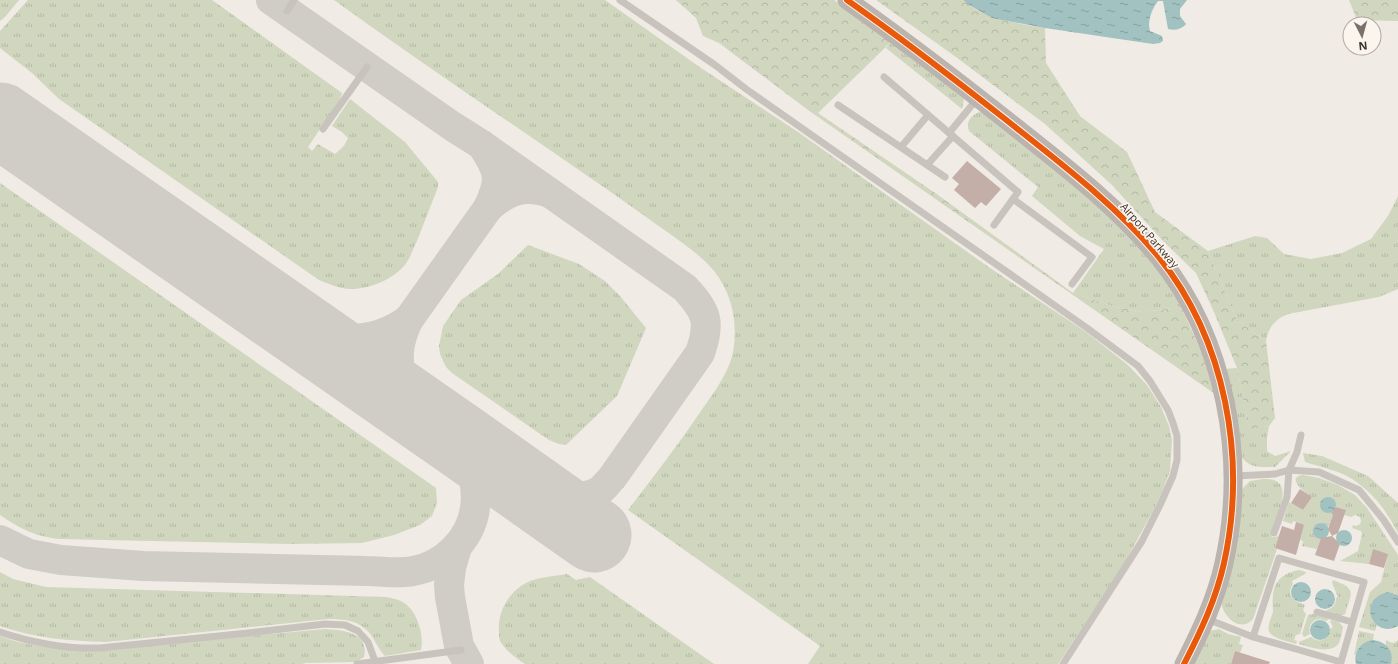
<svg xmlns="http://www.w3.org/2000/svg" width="1398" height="664" font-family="'Open Sans',sans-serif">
<defs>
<pattern id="grass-tufts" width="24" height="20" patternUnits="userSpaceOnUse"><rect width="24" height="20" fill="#d1d6bf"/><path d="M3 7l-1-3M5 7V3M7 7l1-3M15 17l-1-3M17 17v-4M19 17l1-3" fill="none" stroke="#b4b8a4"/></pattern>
<pattern id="forest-crowns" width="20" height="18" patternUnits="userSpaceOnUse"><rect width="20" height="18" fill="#d1d6bf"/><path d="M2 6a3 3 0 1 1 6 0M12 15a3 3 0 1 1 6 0" fill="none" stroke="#b4b8a4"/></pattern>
<pattern id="water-ripples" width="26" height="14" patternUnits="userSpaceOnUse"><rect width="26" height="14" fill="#a1c2c1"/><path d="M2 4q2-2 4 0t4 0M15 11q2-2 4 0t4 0" fill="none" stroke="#849e9d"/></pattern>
</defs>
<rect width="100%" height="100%" fill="#f0ebe5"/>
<g fill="url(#grass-tufts)">
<polygon points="0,0 19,0 5,17 0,21"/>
<path d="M28,0H212L342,93L340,99L308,147L312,151L318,144L335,154L344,146L348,138L342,132L332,126L350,99L405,142L438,182V187C431,205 424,223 417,241C413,249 410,259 404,266C392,280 367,290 349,289C338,288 329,284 319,280L59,99L32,73L0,48V31Z"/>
<path d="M334,0H605L701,68L798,132L990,268L1086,332L1128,365L1147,385L1161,407L1169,426L1172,440L1170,471L1162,492L1152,513L1122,567L1058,664H808L820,646L628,510C653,477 678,445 701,411C715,391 732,369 734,345C737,319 731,292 714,271C700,254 681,242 663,229C638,211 614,194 589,177C504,118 418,61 334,0Z"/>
<polygon points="892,41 964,99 962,109 886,48"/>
<path d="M982,111L1067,179L1134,239L1166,281L1181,307L1144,312L1115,307L1073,293L1104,249L1080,236L1032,196L1038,187L969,131C965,120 973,114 982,111Z"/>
<path d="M0,183L436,488L437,503L432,516L420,525L394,535L362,543L292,544L59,539C34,536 21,529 0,515Z"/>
<path d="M1398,196V289L1379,297L1288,314C1276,319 1268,327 1266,341L1237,320L1208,251L1255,236L1267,238L1284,254L1311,259L1342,253L1371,239L1388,216Z"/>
<polygon points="528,245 579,264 605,281 620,296 646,328 617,396 566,445 559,444 549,440 452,373 446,367 440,354 439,346 443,326 461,300 498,274"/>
<path d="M1237,368L1249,428L1269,426L1267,437V451L1275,456L1291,451L1275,467C1258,467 1252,469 1240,456L1224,369Z"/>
<path d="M1303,453L1322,456L1368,476L1398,503V533C1386,509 1370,489 1347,476C1335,470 1317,466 1305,462Z"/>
<path d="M1303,475L1319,478L1338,485L1355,495L1367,508L1398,555V595L1394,593L1372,620L1377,625L1375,631L1359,627L1370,592L1381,582L1388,554L1373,550L1369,564L1340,561L1358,551L1362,534L1361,531L1352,528L1353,525L1356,526L1360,524L1361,521L1360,517L1355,515L1351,517L1344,515L1345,510L1336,507V505L1328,512H1331L1333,515L1329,526L1320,523L1314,527V535L1321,538L1317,549L1302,546L1303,541L1300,540L1304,525L1293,521L1292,524L1283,521L1289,502L1303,510L1312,497C1307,493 1284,478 1303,475Z"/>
<path d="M1263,479C1267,479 1272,479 1276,481C1293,490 1272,521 1271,535L1272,537H1276L1279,535L1275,548L1277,549L1253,619C1240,634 1221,615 1221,600L1241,490L1250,481Z"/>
<path d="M1299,570L1306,572L1305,574L1292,581L1293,584C1285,596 1295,601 1305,605L1303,610L1306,614L1300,634L1296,635L1294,640L1297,641L1296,644C1290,642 1273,638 1270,633C1266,627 1271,619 1273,612C1273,607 1272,602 1273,596C1274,580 1284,573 1299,570Z"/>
<path d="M0,572L13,579L46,587L386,597C393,598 401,600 407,605C418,615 424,635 421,650L385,656C379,650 376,642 371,635C360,620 344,619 328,619L106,642C70,641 34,638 0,626Z"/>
<path d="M567,574L576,580L590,577L714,664H525C515,657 506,651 500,641C499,638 499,635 499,632C497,612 509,591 528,582C538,577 556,576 567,574Z"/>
<path d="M1333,580C1357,589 1352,592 1345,614L1341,616L1325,611C1331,608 1336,607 1336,598L1338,597L1332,583Z"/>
<path d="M1313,614L1329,619L1326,621C1316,616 1307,623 1310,634L1304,637L1302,634L1308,615Z"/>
<path d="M1332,620L1339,622L1343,627C1342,632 1341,639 1339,643C1331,655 1309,647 1299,644V642L1311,637C1319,644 1329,640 1330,629L1333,627L1330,621Z"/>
<path d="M325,629C342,630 370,632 364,657L356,662L306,663L302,664H0V636C26,646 53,648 81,651Z"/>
<polygon points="1219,629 1228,634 1241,637 1239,644 1243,645 1240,653 1235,651 1231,664 1191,664 1209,631"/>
<path d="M1359,631L1374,634L1373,640C1364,642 1358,647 1355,655H1354Z"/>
<path d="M1386,640L1392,643L1396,642L1398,640V664H1391C1393,655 1384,648 1386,640Z"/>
</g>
<g fill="url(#forest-crowns)">
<polygon points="676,0 834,0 892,41 818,113 938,195 1073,293 1115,307 1144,312 1181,307 1202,352 1215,394 808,110 719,43 703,36 696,18"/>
<path d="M876,0H963C985,20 1017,23 1045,28L1046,63L1080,116L1127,152L1155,212L1208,251L1237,320L1266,341L1275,418L1269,426L1249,429L1237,368L1214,312L1196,273L1164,242L1112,185L1045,124L956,57Z"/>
<polygon points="1349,0 1398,0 1398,21 1357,20"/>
</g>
<g fill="url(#water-ripples)">
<path d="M963,0H1187L1180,9V16L1186,24C1182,29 1175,31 1168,29L1163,1H1158C1152,9 1147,21 1150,31L1162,36L1163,41L1160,43L1153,44L1045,28L992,18L969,5Z"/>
<circle cx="1328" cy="505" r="8"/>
<circle cx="1321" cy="531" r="8"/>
<circle cx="1344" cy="538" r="8"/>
<circle cx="1301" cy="592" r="10"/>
<circle cx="1325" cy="599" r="10"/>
<path d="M1388,592L1398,595V626C1372,640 1356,599 1388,592Z"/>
<circle cx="1320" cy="630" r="10"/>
<path d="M1373,640C1387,642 1394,651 1391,664H1356C1353,651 1361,642 1373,640Z"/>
</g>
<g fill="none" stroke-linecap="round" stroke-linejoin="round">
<g stroke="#d0ccc6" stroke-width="30">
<path d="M271,0L452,126L482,145L685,288C707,312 711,322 700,353L612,478C608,482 604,488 599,491C583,501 556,496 537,496"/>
<path d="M482,145C499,171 502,179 488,208C507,190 525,184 550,193"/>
<polyline points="409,319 488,208"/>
<path d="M298,327C335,343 375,345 409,319C389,358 400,387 427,417"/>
<path d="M0,540L29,554L61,560L143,566L367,571C382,571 398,574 413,571C444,566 471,539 475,508C477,498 475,485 474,475C472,464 465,451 461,441"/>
<polyline points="457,547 451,568 449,585 450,597 459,646 469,664"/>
</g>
<polyline stroke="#d0ccc6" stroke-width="75" points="0,120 461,441 594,535"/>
</g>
<g fill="#c3afa7">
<polygon points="967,161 1001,189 986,206 981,202 975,208 954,190 959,184 952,178"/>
<polygon points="1300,489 1312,497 1303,510 1291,503"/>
<polygon points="1336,507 1346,510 1338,533 1332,536 1328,529 1333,515 1331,513"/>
<polygon points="1296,522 1304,525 1296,555 1275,548 1282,526 1294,530"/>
<polygon points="1332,536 1340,544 1334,561 1315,555 1321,538"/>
<polygon points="1373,549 1388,554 1384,568 1369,564"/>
<polygon points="1235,651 1270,662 1269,664 1231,664"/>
</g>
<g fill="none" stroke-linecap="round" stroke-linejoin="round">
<g stroke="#c9c3be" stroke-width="7">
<polyline points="620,0 715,65 746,89 1087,328 1138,366 1150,381 1168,410 1173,423 1177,436 1177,460 1173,476 1160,505 1142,541 1063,664"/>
<polyline points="287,11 294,0"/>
<polyline points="884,77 1018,192 994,225"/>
<polyline points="838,105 945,177"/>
<polyline points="323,129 367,67"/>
<polyline points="949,133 977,99"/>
<polyline points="901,147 928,115"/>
<polyline points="927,165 953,136"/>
<polyline points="1013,199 1092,257 1072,284"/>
<polyline points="1233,476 1275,474 1289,470 1319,472 1359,490 1383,519 1398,542"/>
<polyline points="1274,533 1287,497 1289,470 1297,452 1301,435"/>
<polyline points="1317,612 1352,622"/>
<path d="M1207,619C1222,625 1238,631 1253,637L1296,649L1341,662L1364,582L1279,558L1253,637"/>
<path d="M0,632C33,643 65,649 100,648L248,633L325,624L345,625L358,631L368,642L375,661"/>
<polyline points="357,664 461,650"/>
</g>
<path stroke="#bab3ae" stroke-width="19" d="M847,0C901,38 953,78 1005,119C1059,162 1114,203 1158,256C1226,340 1247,459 1224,563C1216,599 1201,631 1184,664"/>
<g stroke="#fbf5ee" stroke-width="8">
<path id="cycleway" d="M847,0C901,38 953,78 1005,119C1059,162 1114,203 1158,256C1226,340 1247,459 1224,563C1216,599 1201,631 1184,664"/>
</g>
<use href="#cycleway" stroke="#e8590c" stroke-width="6"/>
</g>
<g text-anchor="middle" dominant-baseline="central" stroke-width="3.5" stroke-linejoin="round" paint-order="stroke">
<g font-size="11" fill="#3b302b" stroke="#fbf5ee">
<text transform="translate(1150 235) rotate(49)">Airport Parkway</text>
</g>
</g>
<g transform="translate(1362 36) rotate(174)"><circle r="19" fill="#fbf5ee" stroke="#aea6a0"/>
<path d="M0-3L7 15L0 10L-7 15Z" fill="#7a716c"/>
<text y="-6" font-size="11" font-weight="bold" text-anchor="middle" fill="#3b302b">N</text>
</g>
</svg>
